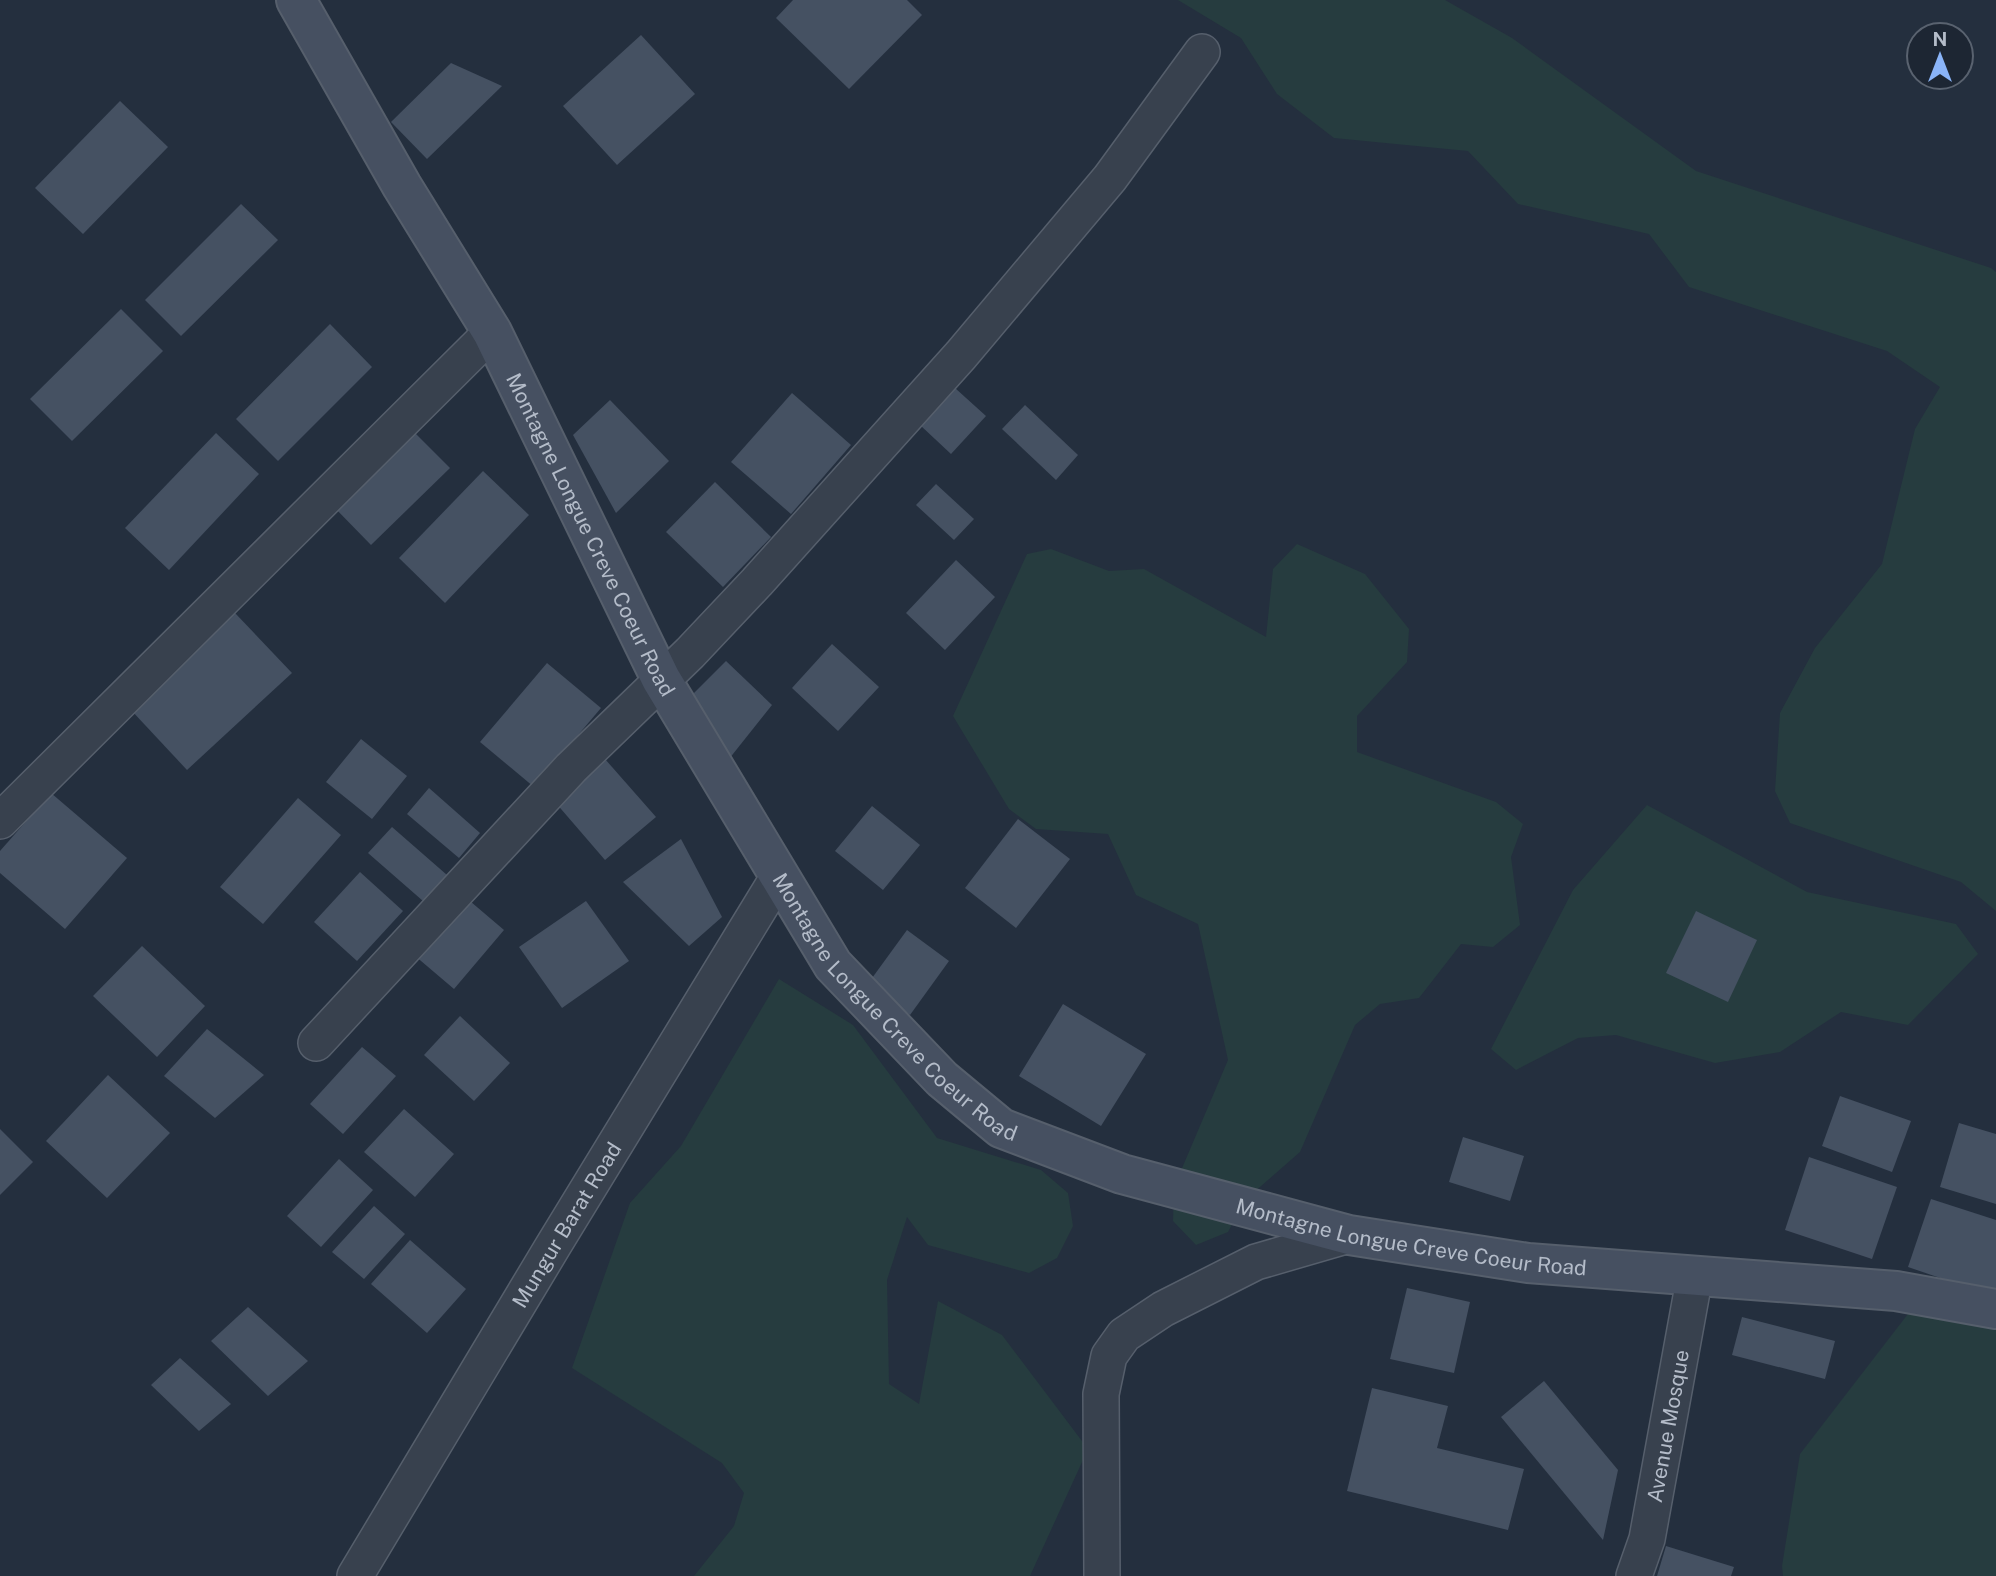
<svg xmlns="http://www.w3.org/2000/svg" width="1996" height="1576" font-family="'Public Sans',sans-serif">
<rect width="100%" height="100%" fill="#242f3e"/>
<g fill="#263c3f">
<polygon points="1178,0 1445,0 1512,38 1696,171 1991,268 1996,272 1996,911 1961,882 1790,823 1775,791 1780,713 1815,648 1882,564 1915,429 1940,387 1887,351 1689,287 1649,234 1518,204 1468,151 1334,138 1277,94 1241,38"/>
<polygon points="1297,544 1365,574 1409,629 1407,662 1357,716 1357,752 1496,802 1523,824 1511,857 1520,925 1493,947 1461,944 1419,998 1380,1004 1355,1025 1300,1152 1245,1200 1228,1232 1196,1245 1173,1221 1174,1187 1228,1060 1198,924 1136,895 1108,834 1036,829 1009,809 953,716 1027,554 1051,549 1109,571 1144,569 1266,637 1273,569"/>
<polygon points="1647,805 1807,892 1956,924 1978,954 1908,1025 1841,1012 1780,1052 1715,1063 1616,1035 1578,1038 1516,1070 1491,1049 1573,890"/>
<polygon points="779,979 853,1025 937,1138 1041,1170 1068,1193 1073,1226 1057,1258 1029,1273 928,1245 907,1217 887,1280 889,1384 919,1404 938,1301 1002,1335 1088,1449 1030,1576 694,1576 734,1526 744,1493 722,1463 572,1368 630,1203 681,1146"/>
<polygon points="1911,1310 1996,1326 1996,1576 1783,1576 1782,1566 1800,1454"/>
</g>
<g fill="#455162">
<polygon points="793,0 907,0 922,15 849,89 776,18"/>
<polygon points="641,35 695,94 617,165 563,106"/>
<polygon points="451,63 502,86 427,159 391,122"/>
<polygon points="120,101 168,147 83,234 35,188"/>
<polygon points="241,204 278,240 181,336 145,300"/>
<polygon points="121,309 163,351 72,441 30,399"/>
<polygon points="330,324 372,367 278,461 236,419"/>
<polygon points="955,388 986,416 951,454 920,425"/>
<polygon points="792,393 851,445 791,514 731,462"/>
<polygon points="610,400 669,461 616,513 573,435"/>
<polygon points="1025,405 1078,455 1056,480 1002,429"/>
<polygon points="411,429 450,468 371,545 332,505"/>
<polygon points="216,433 259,474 169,570 125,528"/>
<polygon points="483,471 529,515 445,603 399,558"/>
<polygon points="715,482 771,537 723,587 666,532"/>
<polygon points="936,484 974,519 954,540 916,505"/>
<polygon points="956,560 995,597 945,650 906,613"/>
<polygon points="235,613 292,673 187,770 131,710"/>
<polygon points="832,644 879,687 838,731 792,688"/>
<polygon points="726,661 772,705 729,759 683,704"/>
<polygon points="547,663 601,708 534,787 480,742"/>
<polygon points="361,739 407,776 372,819 326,782"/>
<polygon points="605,759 656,817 605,860 555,802"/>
<polygon points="429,788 480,833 459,858 407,814"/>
<polygon points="51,793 127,858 65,929 0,873 0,851"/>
<polygon points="298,798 341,835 263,924 220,887"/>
<polygon points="872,806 920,845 883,890 835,851"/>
<polygon points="1018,819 1070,859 1016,928 965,888"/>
<polygon points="392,827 447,875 423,901 368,853"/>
<polygon points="681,839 722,917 689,946 623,882"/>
<polygon points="360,872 403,911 357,961 314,922"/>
<polygon points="464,896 504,930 454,989 414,955"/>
<polygon points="586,901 629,961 562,1008 519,947"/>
<polygon points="1696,911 1757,940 1728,1002 1666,973"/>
<polygon points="907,930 949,961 910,1015 867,985"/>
<polygon points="142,946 205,1006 157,1057 93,996"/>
<polygon points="1063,1004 1146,1054 1101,1126 1019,1076"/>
<polygon points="460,1016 510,1063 474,1101 424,1055"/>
<polygon points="207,1029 264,1075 215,1118 164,1076"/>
<polygon points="362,1047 396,1076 343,1134 310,1104"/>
<polygon points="108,1075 170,1133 107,1198 46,1141"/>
<polygon points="1840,1096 1911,1121 1892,1172 1822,1146"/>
<polygon points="404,1109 454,1154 415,1197 364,1152"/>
<polygon points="1959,1123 1996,1134 1996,1204 1940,1187"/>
<polygon points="0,1129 33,1162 0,1195"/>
<polygon points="1463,1137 1524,1156 1510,1201 1449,1182"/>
<polygon points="1809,1157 1897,1187 1872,1259 1785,1230"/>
<polygon points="339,1159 373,1190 321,1247 287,1216"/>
<polygon points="1931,1199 1996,1220 1996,1297 1908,1267"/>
<polygon points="374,1206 405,1234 364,1279 332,1252"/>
<polygon points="410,1240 466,1289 427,1333 371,1284"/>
<polygon points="1407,1288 1470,1302 1454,1373 1390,1359"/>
<polygon points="248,1307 308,1361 268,1396 211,1341"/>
<polygon points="1742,1317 1835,1341 1825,1379 1732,1355"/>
<polygon points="180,1358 231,1404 199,1431 151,1385"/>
<polygon points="1544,1381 1618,1470 1603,1540 1501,1417"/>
<polygon points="1372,1388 1448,1406 1437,1448 1524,1469 1508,1530 1347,1491"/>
<polygon points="1666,1546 1734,1567 1731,1576 1657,1576"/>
</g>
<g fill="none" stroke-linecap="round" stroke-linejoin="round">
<g stroke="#565f6c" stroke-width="38">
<g id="street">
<polyline points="0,821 492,332"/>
<polyline points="316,1043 571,768 690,653 757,582 961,355 1110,178 1202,52"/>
<path id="s1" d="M355,1576L553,1246L779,876"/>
<polyline points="1102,1576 1101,1394 1109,1356 1124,1335 1163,1309 1256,1262 1349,1235"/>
<path id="s2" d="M1634,1576L1647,1539L1695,1275"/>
</g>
</g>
<g stroke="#565f6c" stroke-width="42">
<g id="secondary">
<path id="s3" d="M296,0L402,186L492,332L661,679L833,965L942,1079L1001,1128L1122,1174L1349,1235L1528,1263L1896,1291L1996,1309"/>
</g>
</g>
<use href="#street" stroke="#38414e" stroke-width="35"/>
<use href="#secondary" stroke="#465061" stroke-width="38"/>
</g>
<g text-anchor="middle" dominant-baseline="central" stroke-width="7" stroke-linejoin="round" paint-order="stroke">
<g font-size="21" fill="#b4bcc9" stroke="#1d2633">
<text stroke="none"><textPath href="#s3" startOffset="611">Montagne Longue Creve Coeur Road</textPath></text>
<text stroke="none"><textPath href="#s3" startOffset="1178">Montagne Longue Creve Coeur Road</textPath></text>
<text stroke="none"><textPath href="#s1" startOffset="410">Mungur Barat Road</textPath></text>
<text stroke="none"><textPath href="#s3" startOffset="1766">Montagne Longue Creve Coeur Road</textPath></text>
<text stroke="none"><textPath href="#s2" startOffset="154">Avenue Mosque</textPath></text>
</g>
</g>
<g transform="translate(1940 56)"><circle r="33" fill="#1d2633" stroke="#59626f" stroke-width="2"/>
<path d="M0-5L12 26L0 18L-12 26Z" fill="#8ab4f8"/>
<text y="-10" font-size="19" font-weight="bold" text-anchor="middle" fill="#b4bcc9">N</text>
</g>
</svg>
